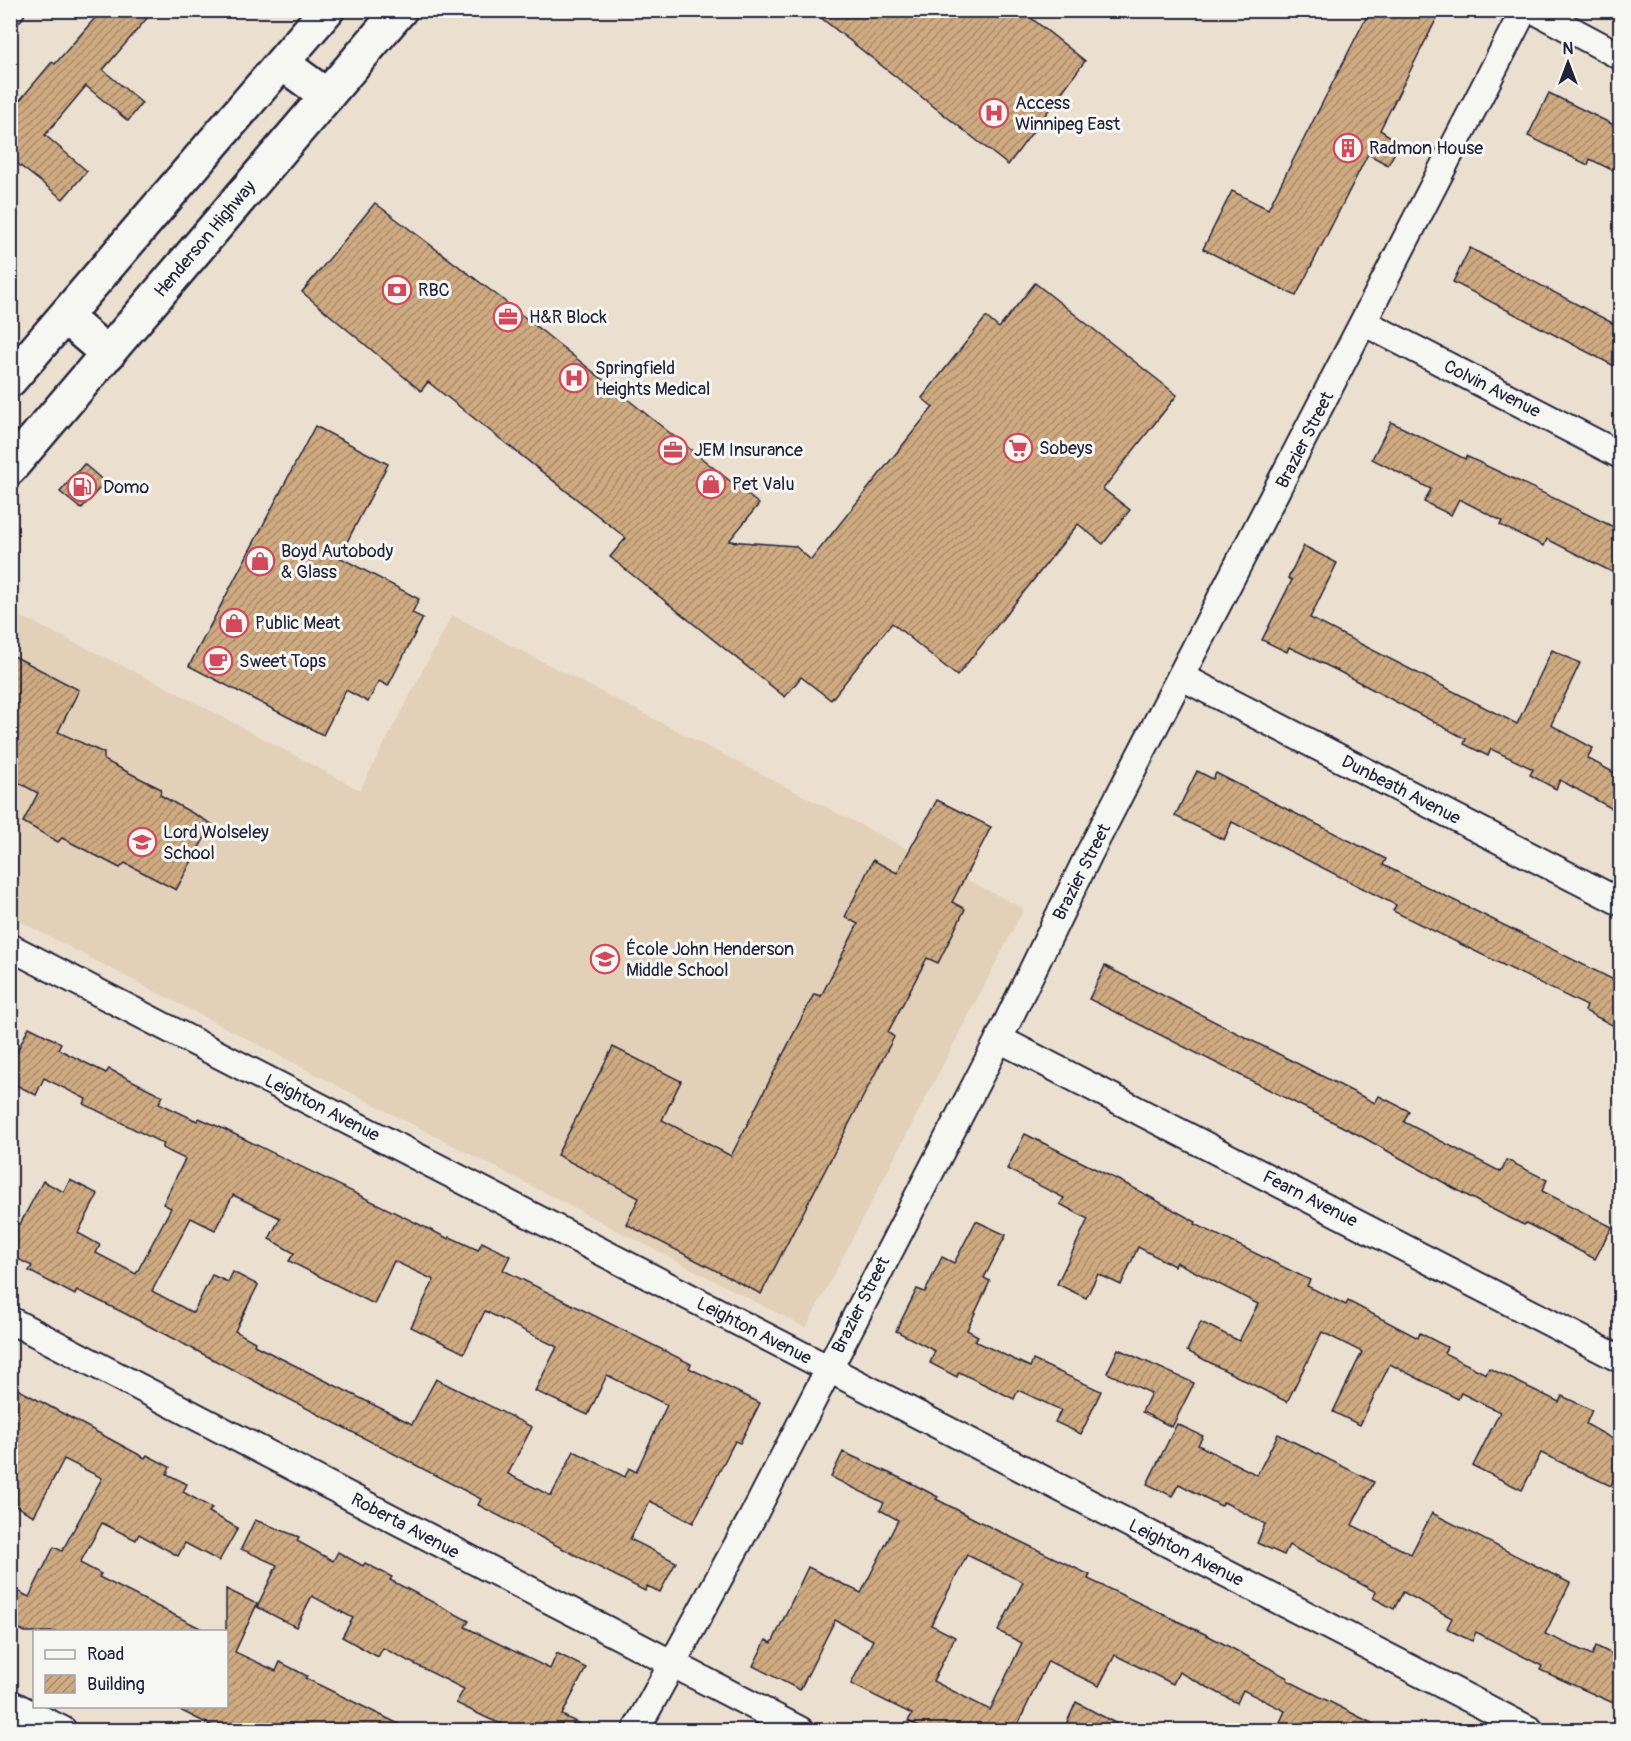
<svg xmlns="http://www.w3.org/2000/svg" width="1631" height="1741" font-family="Pangolin,sans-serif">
<defs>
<pattern id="building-hatch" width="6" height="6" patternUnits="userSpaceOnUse" patternTransform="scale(1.5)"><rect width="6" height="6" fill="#d0ab82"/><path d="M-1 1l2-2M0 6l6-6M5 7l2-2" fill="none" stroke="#a88b6c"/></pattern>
</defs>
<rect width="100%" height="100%" fill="#ebe0d0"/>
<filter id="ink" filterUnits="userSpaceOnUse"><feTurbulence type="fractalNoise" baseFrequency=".0167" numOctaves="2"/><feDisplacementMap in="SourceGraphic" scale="12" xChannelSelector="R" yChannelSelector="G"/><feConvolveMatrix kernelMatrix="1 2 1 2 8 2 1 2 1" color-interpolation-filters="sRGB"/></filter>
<g filter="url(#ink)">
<polygon fill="#e3d0b9" points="10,611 172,690 360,790 452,615 1024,909 806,1328 11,917"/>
<g fill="url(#building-hatch)" stroke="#22223b" stroke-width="1.5" fill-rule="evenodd">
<polygon points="102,10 154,10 103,70 142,103 128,121 86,86 45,135 87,171 63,199 10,158 10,112 52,62 55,64"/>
<polygon points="811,10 1021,10 1085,61 1008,165"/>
<polygon points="1370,10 1441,10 1380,130 1400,143 1388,165 1368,154 1296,296 1203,249 1232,191 1268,209"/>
<polygon points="1549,93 1620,128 1620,174 1590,159 1588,165 1528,136"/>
<polygon points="375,203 498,296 759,504 729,541 795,546 811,560 933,407 922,398 986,317 999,328 1035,283 1177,395 1103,489 1130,510 1103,544 1078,524 957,676 892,623 831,700 801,677 785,697 610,557 626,538 428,382 421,391 302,292"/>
<polygon points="1470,248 1620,327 1620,369 1453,282"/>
<polygon points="1391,422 1465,459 1466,456 1620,530 1620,561 1614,573 1547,539 1544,546 1500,525 1502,521 1459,499 1451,515 1424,502 1431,489 1372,459"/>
<polygon points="315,426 388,464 339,557 419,599 412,613 423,618 388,686 379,681 368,702 346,690 323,735 189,666"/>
<polygon points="84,464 105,482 81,509 60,492"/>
<polygon points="1304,546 1337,563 1310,618 1517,724 1552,650 1580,663 1551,725 1593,748 1587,758 1620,776 1620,813 1560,780 1556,789 1530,775 1533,769 1491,749 1488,756 1464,744 1466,739 1338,671 1289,647 1287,652 1262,640 1292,580 1288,578"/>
<polygon points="10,654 79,690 58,732 104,753 104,760 161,789 160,795 212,824 176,890 125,863 120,868 62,838 58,842 23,822 38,793 10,778"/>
<polygon points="1197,771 1213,779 1216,773 1249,790 1386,859 1383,865 1620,983 1620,1029 1585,1011 1587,1006 1393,911 1396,905 1232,822 1224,840 1175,816"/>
<polygon points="937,800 991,827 952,902 965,909 938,963 927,958 888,1032 894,1037 761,1294 626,1224 639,1198 557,1155 613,1047 681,1081 662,1120 731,1156 814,994 821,996 858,924 845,917 873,860 897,873"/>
<polygon points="1105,966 1375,1103 1379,1096 1409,1111 1404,1122 1501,1172 1507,1160 1547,1180 1542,1191 1612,1227 1595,1259 1526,1223 1524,1225 1484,1205 1359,1135 1089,999"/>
<path d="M29,1027L61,1043L58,1049L106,1073L109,1069L163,1096L159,1103L197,1121L199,1118L226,1130L449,1239L450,1237L478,1250L482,1242L510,1256L503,1270L691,1364L689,1368L760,1403L740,1443L735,1441L693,1523L650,1501L630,1539L676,1562L660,1592L647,1586L645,1591L478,1505L481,1499L122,1312L77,1290L75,1295L29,1271L32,1266L10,1255V1220L20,1224L43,1181L64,1192L70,1180L98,1194L78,1233L100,1245L96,1253L136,1274L171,1208L163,1204L185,1159L162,1148L164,1144L84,1104L86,1099L44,1078L36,1095L10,1082V1066ZM233,1195L280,1218L269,1239L294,1253L289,1261L374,1304L394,1261L434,1280L411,1327L464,1353L485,1311L557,1347L535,1391L588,1415L607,1375L667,1405L636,1472L629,1468L625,1477L574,1451L551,1496L508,1474L532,1427L436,1379L412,1424L254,1345L255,1342L235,1331L258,1285L233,1272L228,1282L212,1275L193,1313L152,1291L191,1218L215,1230Z"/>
<polygon points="1025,1134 1130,1186 1196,1222 1195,1224 1310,1280 1307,1286 1346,1305 1348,1301 1418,1338 1420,1333 1447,1347 1444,1353 1486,1374 1489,1368 1559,1402 1562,1396 1592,1410 1586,1424 1620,1443 1620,1484 1613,1481 1611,1486 1541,1453 1522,1490 1473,1466 1500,1412 1461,1393 1458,1399 1390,1364 1360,1425 1333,1412 1362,1352 1322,1332 1287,1402 1187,1351 1201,1322 1239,1341 1258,1304 1176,1262 1174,1266 1138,1247 1121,1285 1098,1274 1086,1298 1057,1284 1088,1219 1060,1204 1064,1198 1007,1169"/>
<polygon points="976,1221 1006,1235 984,1278 990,1281 967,1330 978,1336 975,1341 1030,1367 1033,1360 1101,1391 1081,1434 1055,1422 1061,1410 1018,1390 1014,1399 959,1372 957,1377 930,1363 935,1351 896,1331 917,1289 925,1292 942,1257 954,1263"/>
<polygon points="1118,1349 1194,1383 1172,1427 1142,1412 1151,1393 1107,1373"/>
<polygon points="10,1385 145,1458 147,1455 170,1467 167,1474 187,1484 183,1492 212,1508 209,1512 238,1528 219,1561 185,1543 178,1556 139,1534 136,1540 102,1523 80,1563 101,1574 99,1577 208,1632 25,1632 10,1624 10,1587 29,1597 54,1547 62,1551 102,1478 64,1459 34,1516 10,1503"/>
<polygon points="1177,1424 1203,1436 1198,1445 1257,1475 1278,1434 1374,1482 1352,1525 1411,1554 1432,1513 1570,1583 1545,1634 1592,1655 1596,1646 1620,1658 1620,1706 1540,1670 1542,1666 1476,1632 1472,1641 1453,1632 1447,1628 1452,1618 1403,1592 1394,1609 1373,1598 1376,1592 1289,1545 1284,1555 1257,1543 1265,1524 1224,1502 1221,1506 1179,1484 1172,1496 1147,1484"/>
<path d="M843,1452L913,1484L938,1497L936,1499L992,1528L1090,1575L1088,1579L1207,1635L1288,1678L1287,1680L1387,1731H1276L1285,1711L1243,1690L1237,1703L1179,1672L1173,1684L1115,1655L1099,1686L1048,1661L1018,1724L1032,1731H927L908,1721L912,1714L851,1684L873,1640L835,1620L800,1690L753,1666L766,1640L772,1643L808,1567L861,1593L898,1520L880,1510L884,1503L831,1477ZM967,1555L1023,1582L998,1631L1022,1643L990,1710L933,1681L955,1637L931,1625Z"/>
<polygon points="255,1520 299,1537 297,1541 333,1561 338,1552 363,1566 365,1563 392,1577 390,1580 469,1621 465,1627 550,1669 557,1653 586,1668 562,1715 593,1731 518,1731 487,1718 456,1703 464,1689 383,1648 378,1657 342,1637 353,1618 312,1596 296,1627 257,1607 277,1565 241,1549"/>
<polygon points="226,1589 257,1604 235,1652 276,1671 280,1662 307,1676 305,1678 413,1731 222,1731 174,1707 226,1707"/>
<polygon points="1076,1702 1130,1731 1063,1731"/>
</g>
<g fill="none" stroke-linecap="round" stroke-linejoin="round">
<g stroke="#22223b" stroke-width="30">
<g id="minor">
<polyline points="1534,10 1620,56"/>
<polyline points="10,11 11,10"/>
<polyline points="1365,323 1620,455"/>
<polyline points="1182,677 1620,902"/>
<polyline points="10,947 1530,1730"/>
<polyline points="999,1039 1620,1359"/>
<polyline points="10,1320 800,1730"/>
<polyline points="10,1703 63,1730"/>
<polyline points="636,1730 752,1518 999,1039 1089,854 1524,10"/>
</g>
</g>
<g stroke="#22223b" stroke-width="38">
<g id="secondary">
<polyline points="282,63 327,96"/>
<polyline points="65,317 108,354"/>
<polyline points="10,380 327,10"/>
<polyline points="10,468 400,10"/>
</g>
</g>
<use href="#minor" stroke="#f6f6f2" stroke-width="26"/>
<use href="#secondary" stroke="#f6f6f2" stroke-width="33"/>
</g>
</g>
<defs>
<g id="hospital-ring" transform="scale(1.5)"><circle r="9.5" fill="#f6f6f2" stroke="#d1495b" stroke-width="1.5"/><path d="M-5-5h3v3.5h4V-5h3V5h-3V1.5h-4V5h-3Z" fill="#d1495b"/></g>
<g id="building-ring" transform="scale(1.5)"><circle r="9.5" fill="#f6f6f2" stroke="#d1495b" stroke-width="1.5"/><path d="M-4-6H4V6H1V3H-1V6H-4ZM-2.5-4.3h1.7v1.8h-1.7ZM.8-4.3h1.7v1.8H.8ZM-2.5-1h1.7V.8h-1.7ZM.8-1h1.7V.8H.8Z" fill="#d1495b"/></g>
<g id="bank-ring" transform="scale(1.5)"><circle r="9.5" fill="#f6f6f2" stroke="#d1495b" stroke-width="1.5"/><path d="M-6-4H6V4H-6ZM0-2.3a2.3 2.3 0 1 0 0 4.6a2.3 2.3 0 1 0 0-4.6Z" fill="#d1495b"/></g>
<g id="office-ring" transform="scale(1.5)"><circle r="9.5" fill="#f6f6f2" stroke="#d1495b" stroke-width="1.5"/><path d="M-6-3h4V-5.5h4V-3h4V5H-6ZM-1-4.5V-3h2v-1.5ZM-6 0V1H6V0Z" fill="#d1495b"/></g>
<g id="supermarket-ring" transform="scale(1.5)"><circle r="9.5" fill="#f6f6f2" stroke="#d1495b" stroke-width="1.5"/><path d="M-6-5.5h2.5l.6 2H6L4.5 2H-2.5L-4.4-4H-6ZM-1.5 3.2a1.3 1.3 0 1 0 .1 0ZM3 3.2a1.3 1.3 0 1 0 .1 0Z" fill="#d1495b"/></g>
<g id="shop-ring" transform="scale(1.5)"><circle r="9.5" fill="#f6f6f2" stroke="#d1495b" stroke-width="1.5"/><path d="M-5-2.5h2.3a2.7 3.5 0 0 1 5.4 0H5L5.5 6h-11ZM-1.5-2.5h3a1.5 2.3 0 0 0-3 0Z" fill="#d1495b"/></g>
<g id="fuel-ring" transform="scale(1.5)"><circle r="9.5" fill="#f6f6f2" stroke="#d1495b" stroke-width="1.5"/><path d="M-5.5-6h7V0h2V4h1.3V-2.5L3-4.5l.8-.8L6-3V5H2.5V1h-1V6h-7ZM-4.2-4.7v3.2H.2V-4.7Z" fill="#d1495b"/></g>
<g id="cafe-ring" transform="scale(1.5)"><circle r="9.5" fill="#f6f6f2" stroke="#d1495b" stroke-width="1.5"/><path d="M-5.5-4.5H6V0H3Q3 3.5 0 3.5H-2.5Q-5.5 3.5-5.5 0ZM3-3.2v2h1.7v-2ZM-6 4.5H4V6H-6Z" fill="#d1495b"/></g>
<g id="school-ring" transform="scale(1.5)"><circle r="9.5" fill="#f6f6f2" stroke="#d1495b" stroke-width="1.5"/><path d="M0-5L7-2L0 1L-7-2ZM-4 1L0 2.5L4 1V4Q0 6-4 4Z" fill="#d1495b"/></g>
</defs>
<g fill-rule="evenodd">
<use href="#hospital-ring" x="994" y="113"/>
<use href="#building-ring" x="1348" y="148"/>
<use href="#bank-ring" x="397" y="290"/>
<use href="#office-ring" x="508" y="317"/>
<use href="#hospital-ring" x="574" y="378"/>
<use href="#supermarket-ring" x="1018" y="448"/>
<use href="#office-ring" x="673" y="450"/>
<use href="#shop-ring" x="711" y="484"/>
<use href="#fuel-ring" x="82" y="487"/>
<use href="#shop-ring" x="260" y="561"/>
<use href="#shop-ring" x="234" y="623"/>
<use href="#cafe-ring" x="218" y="661"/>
<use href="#school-ring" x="142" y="842"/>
<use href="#school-ring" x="605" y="959"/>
</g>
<g text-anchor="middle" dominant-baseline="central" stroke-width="6" stroke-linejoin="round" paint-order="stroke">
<g font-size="18" fill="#22223b" stroke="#f6f6f2" text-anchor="start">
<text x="1015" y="103">Access<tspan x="1015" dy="21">Winnipeg East</tspan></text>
<text x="1369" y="148">Radmon House</text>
<text x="418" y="290">RBC</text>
<text x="529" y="317">H&amp;R Block</text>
<text x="595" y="368">Springfield<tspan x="595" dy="21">Heights Medical</tspan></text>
<text x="1039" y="448">Sobeys</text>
<text x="694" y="450">JEM Insurance</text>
<text x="732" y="484">Pet Valu</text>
<text x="103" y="487">Domo</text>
<text x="281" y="551">Boyd Autobody<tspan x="281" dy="21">&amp; Glass</tspan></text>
<text x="255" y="623">Public Meat</text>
<text x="239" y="661">Sweet Tops</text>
<text x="163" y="832">Lord Wolseley<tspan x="163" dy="21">School</tspan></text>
<text x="626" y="949">École John Henderson<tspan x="626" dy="21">Middle School</tspan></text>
</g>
<g font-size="18" fill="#22223b" stroke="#f6f6f2">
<text transform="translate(205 239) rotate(-50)">Henderson Highway</text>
<text transform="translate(1492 389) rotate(27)">Colvin Avenue</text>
<text transform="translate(1305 440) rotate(-63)">Brazier Street</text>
<text transform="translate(1401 790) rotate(27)">Dunbeath Avenue</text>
<text transform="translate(1082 872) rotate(-63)">Brazier Street</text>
<text transform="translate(322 1108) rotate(27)">Leighton Avenue</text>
<text transform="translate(1310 1199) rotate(27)">Fearn Avenue</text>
<text transform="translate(861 1305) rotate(-63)">Brazier Street</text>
<text transform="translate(754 1331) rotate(27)">Leighton Avenue</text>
<text transform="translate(405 1526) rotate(28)">Roberta Avenue</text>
<text transform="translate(1186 1553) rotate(27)">Leighton Avenue</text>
</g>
</g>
<rect width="1631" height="1741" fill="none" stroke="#f6f6f2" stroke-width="36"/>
<rect x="18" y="18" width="1595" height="1705" fill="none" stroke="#22223b" stroke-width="2" filter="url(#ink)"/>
<rect x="33" y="1630" width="195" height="78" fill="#f6f6f2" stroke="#a1a1a9" stroke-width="1.5"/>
<rect x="45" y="1650" width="30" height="9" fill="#f6f6f2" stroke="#a1a1a9" stroke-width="1.5"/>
<text x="87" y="1660" font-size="18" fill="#22223b">Road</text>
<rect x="45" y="1675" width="30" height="18" fill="url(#building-hatch)" stroke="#a1a1a9" stroke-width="1.5"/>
<text x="87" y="1690" font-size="18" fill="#22223b">Building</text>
<g transform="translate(1568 63)" stroke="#f6f6f2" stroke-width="4.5" paint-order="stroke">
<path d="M0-4.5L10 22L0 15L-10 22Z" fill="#22223b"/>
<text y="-9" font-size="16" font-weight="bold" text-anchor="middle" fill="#22223b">N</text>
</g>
</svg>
